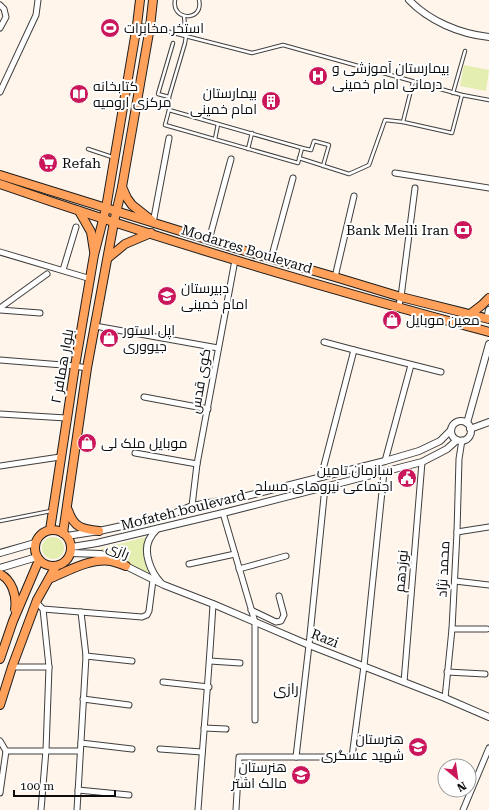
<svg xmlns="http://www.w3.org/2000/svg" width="489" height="810" font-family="'Roboto Serif',Cairo,serif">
<rect width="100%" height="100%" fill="#fff5eb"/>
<g fill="#e4eeb1">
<polygon points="464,65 489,70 486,91 460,86"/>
<circle cx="53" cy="548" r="11"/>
<polygon points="146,537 145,557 152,577 100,549"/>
</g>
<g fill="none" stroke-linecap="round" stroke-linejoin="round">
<g stroke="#3f3f3f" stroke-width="4.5">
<g id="service">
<path d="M175,0C171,21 204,22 199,0"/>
<polyline points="139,25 150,27 252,53 283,45 462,95 489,100"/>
<polyline points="173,43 158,94 169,97 185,43 186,36 184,16"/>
<polyline points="413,82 403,122 452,133 462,95"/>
<polyline points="453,93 465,51"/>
<polyline points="169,97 169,110"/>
<polygon points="169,110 302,148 298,163 165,125"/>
<polyline points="215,139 218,124"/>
<polyline points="302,148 311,150 314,141 329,145 323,166"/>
<polyline points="88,149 112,157"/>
<polyline points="248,149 252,133"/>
<polyline points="299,158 349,174 369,165 385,120 403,122"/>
<polyline points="0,521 51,511"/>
</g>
</g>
<g stroke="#3f3f3f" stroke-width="7">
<g id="minor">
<polyline points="0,5 4,9 6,17 0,28"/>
<polyline points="0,92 36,15 38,0"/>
<polyline points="395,173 489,188"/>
<polyline points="153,223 169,138"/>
<polyline points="209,240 231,159"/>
<polyline points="0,252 91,279"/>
<polyline points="271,259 293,178"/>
<polyline points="63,270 76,227"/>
<polyline points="335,277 354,196"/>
<polyline points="0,308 47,274"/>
<polyline points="398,308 401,297 415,188"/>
<polyline points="0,310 40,313"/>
<polyline points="95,326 218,348"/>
<polyline points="324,342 354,350 441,372"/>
<polyline points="0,360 75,366 87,368"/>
<polyline points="144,397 208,409"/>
<polyline points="0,414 66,418"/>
<polyline points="135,453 197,464"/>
<polyline points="385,461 411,365"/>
<polyline points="0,466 60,457"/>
<polyline points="321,477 354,350"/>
<polyline points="192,506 197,464 235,260"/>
<polyline points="223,513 255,622 255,720"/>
<polyline points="457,532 489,527"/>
<polyline points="189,564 235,554"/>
<polyline points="239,569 286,556"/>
<polyline points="455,581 489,585"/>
<polyline points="36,602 43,609 142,617 147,615 149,611 153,580"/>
<polyline points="251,610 276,622 281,621 284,615 279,596"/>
<polyline points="452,629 487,629"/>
<polyline points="86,656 132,661"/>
<polyline points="210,661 240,663"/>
<polyline points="12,667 49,667"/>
<polyline points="447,672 485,674"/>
<polyline points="163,682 209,687"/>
<polyline points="404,682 422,462"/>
<polyline points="445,698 452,629 457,532 459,459 462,440"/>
<polyline points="83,699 129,705"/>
<polyline points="204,728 226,729"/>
<polyline points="0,741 6,751 0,793"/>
<polyline points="81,743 132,749"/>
<polyline points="160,749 202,752"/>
<polyline points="6,751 80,751"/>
<polyline points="296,757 309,645 325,487"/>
<polyline points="78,790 129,795"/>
<polyline points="41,810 46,750 49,667 43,609"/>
<polyline points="77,810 86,656 81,612"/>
<path d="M198,810C203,741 209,673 213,604"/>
<polyline points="236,810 239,757 352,757 364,666 384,472"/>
<polyline points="463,810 489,748"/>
</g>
</g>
<g stroke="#3f3f3f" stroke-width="8">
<g id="tertiary">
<path d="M409,0C429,21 460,34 489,37"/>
<polyline points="487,319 489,310"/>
<circle cx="461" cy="431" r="10"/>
<polyline points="467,423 489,344"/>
<polyline points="470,429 489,422"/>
<path d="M157,529C154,532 151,536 149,540C143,553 151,572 160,582"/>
<polyline points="67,536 99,531 168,516 192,506 243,497 385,461 419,451 440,441 451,430"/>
<polyline points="72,547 97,543 223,513 422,462 447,449 457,440"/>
<polyline points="0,553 35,543"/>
<polyline points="71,553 101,554 116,560"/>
<polyline points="124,565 164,585 213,604 309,645 445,698 489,717"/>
<polyline points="0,568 37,557"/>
</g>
</g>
<g stroke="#1d1d1d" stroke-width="10">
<g id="primary">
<polyline points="0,175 238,249 335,277 401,297 489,319"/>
<path d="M0,184C161,240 324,288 489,332"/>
<polyline points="122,187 127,198 132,205 151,220"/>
<polyline points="79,211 91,232 94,251"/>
<polyline points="108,258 125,244 151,233"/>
<polyline points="469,315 482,305 489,298"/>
<path d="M68,510C74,528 82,529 99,531"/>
<circle cx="53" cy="548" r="18"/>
<polyline points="50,530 75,366 94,255 106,208 137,25 140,0"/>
<polyline points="63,533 87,368 114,222 122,187 150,27 153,0"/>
<path d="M0,574C12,580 17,596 15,609"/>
<path d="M49,579C68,571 90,558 111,561C116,562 121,564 126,566"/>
<polyline points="0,659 13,621 39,560"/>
<polyline points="0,705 12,667 37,600 56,566"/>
</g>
</g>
<use href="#service" stroke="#fff" stroke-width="2.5"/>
<use href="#minor" stroke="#fff" stroke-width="5"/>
<use href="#tertiary" stroke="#fff" stroke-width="6"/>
<use href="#primary" stroke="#ffa15b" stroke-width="8"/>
</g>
<defs>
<g id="stadium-disc" transform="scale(1)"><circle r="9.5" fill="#ca165a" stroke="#fff"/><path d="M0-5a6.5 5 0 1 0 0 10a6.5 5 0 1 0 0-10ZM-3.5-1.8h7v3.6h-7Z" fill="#fff"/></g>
<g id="hospital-disc" transform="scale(1)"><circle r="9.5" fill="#ca165a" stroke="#fff"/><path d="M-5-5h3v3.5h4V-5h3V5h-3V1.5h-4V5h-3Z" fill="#fff"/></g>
<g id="library-disc" transform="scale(1)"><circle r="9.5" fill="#ca165a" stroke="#fff"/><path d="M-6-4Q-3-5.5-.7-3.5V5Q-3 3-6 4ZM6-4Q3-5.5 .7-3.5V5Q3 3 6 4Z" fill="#fff"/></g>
<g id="building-disc" transform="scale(1)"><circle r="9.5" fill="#ca165a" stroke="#fff"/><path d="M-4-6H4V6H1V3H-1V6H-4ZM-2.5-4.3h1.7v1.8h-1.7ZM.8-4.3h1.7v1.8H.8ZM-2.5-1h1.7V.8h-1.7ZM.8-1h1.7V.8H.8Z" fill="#fff"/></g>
<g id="supermarket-disc" transform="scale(1)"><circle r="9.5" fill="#ca165a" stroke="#fff"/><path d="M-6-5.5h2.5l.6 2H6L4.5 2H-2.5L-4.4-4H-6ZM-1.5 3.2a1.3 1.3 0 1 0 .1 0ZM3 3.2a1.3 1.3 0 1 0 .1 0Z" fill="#fff"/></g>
<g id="bank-disc" transform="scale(1)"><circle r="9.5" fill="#ca165a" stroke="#fff"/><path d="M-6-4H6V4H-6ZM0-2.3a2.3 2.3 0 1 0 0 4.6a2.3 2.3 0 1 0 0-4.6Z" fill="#fff"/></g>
<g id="school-disc" transform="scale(1)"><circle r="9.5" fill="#ca165a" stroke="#fff"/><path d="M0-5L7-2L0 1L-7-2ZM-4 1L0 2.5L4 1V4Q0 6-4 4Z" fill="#fff"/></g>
<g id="shop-disc" transform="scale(1)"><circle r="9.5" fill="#ca165a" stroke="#fff"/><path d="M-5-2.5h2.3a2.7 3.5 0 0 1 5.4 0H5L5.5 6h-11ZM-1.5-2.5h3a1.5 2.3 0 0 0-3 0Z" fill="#fff"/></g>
<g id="civic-disc" transform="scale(1)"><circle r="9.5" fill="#ca165a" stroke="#fff"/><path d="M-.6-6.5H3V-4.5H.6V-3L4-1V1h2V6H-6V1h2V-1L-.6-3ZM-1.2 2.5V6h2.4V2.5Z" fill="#fff"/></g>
</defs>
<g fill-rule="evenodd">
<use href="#stadium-disc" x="110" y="28"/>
<use href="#hospital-disc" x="318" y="76"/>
<use href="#library-disc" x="79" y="94"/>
<use href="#building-disc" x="271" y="101"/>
<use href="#supermarket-disc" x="48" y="163"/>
<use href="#bank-disc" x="463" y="230"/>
<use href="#school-disc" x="167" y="296"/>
<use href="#shop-disc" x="392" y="320"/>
<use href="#shop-disc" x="109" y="338"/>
<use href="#shop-disc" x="87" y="443"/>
<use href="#civic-disc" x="407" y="478"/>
<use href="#school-disc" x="418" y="747"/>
<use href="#school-disc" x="301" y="775"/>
</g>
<g text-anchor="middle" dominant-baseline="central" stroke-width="4" stroke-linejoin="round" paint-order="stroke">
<g font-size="14" fill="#0c0c0c" stroke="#fff" text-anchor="start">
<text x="124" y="28">استخر مخابرات</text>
<text x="332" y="68">بیمارستان آموزشی و<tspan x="332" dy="16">درمانی امام خمینی</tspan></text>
<text x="93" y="86">کتابخانه<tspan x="93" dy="16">مرکزی ارومیه</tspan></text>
<text x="257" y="93" text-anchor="end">بیمارستان<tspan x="257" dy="16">امام خمینی</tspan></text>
<text x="62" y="163">Refah</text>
<text x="449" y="230" text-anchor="end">Bank Melli Iran</text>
<text x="181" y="288">دبیرستان<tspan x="181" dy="16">امام خمینی</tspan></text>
<text x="406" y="320">معین موبایل</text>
<text x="123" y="330">اپل استور<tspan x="123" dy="16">جيووری</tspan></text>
<text x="101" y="443">موبایل ملک لی</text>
<text x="393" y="470" text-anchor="end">سازمان تامین<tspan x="393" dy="16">اجتماعی نیروهای مسلح</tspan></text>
<text x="404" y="739" text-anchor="end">هنرستان<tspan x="404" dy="16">شهید عسگری</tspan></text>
<text x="287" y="767" text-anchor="end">هنرستان<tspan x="287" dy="16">مالک اشتر</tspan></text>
</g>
<g font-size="14" fill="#0c0c0c" stroke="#fff">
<text transform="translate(247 249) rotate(17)">Modarres Boulevard</text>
<text transform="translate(62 366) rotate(-80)">بلوار همافر ۲</text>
<text transform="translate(200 381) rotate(-80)">کوی قدس</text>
<text transform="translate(183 510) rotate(-14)">Mofateh boulevard</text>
<text transform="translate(118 550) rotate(22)">رازی</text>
<text transform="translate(443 569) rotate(-87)">محمد نژاد</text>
<text transform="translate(401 571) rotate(-85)">نوزدهم</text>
<text transform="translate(325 638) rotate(21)">Razi</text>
</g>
<g font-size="15" fill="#0c0c0c" stroke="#fff">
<text x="286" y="689">رازی</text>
</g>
</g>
<g transform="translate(457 778) rotate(151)"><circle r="19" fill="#ffffff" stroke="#9e9e9e"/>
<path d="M0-3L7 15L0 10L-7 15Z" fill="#ca165a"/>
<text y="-6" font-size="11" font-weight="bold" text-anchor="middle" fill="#0c0c0c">N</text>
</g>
<path d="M14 790v6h101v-6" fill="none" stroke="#0c0c0c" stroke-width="2"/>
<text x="20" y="790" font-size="12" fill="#0c0c0c" stroke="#ffffff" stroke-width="3" paint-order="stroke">100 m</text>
</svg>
